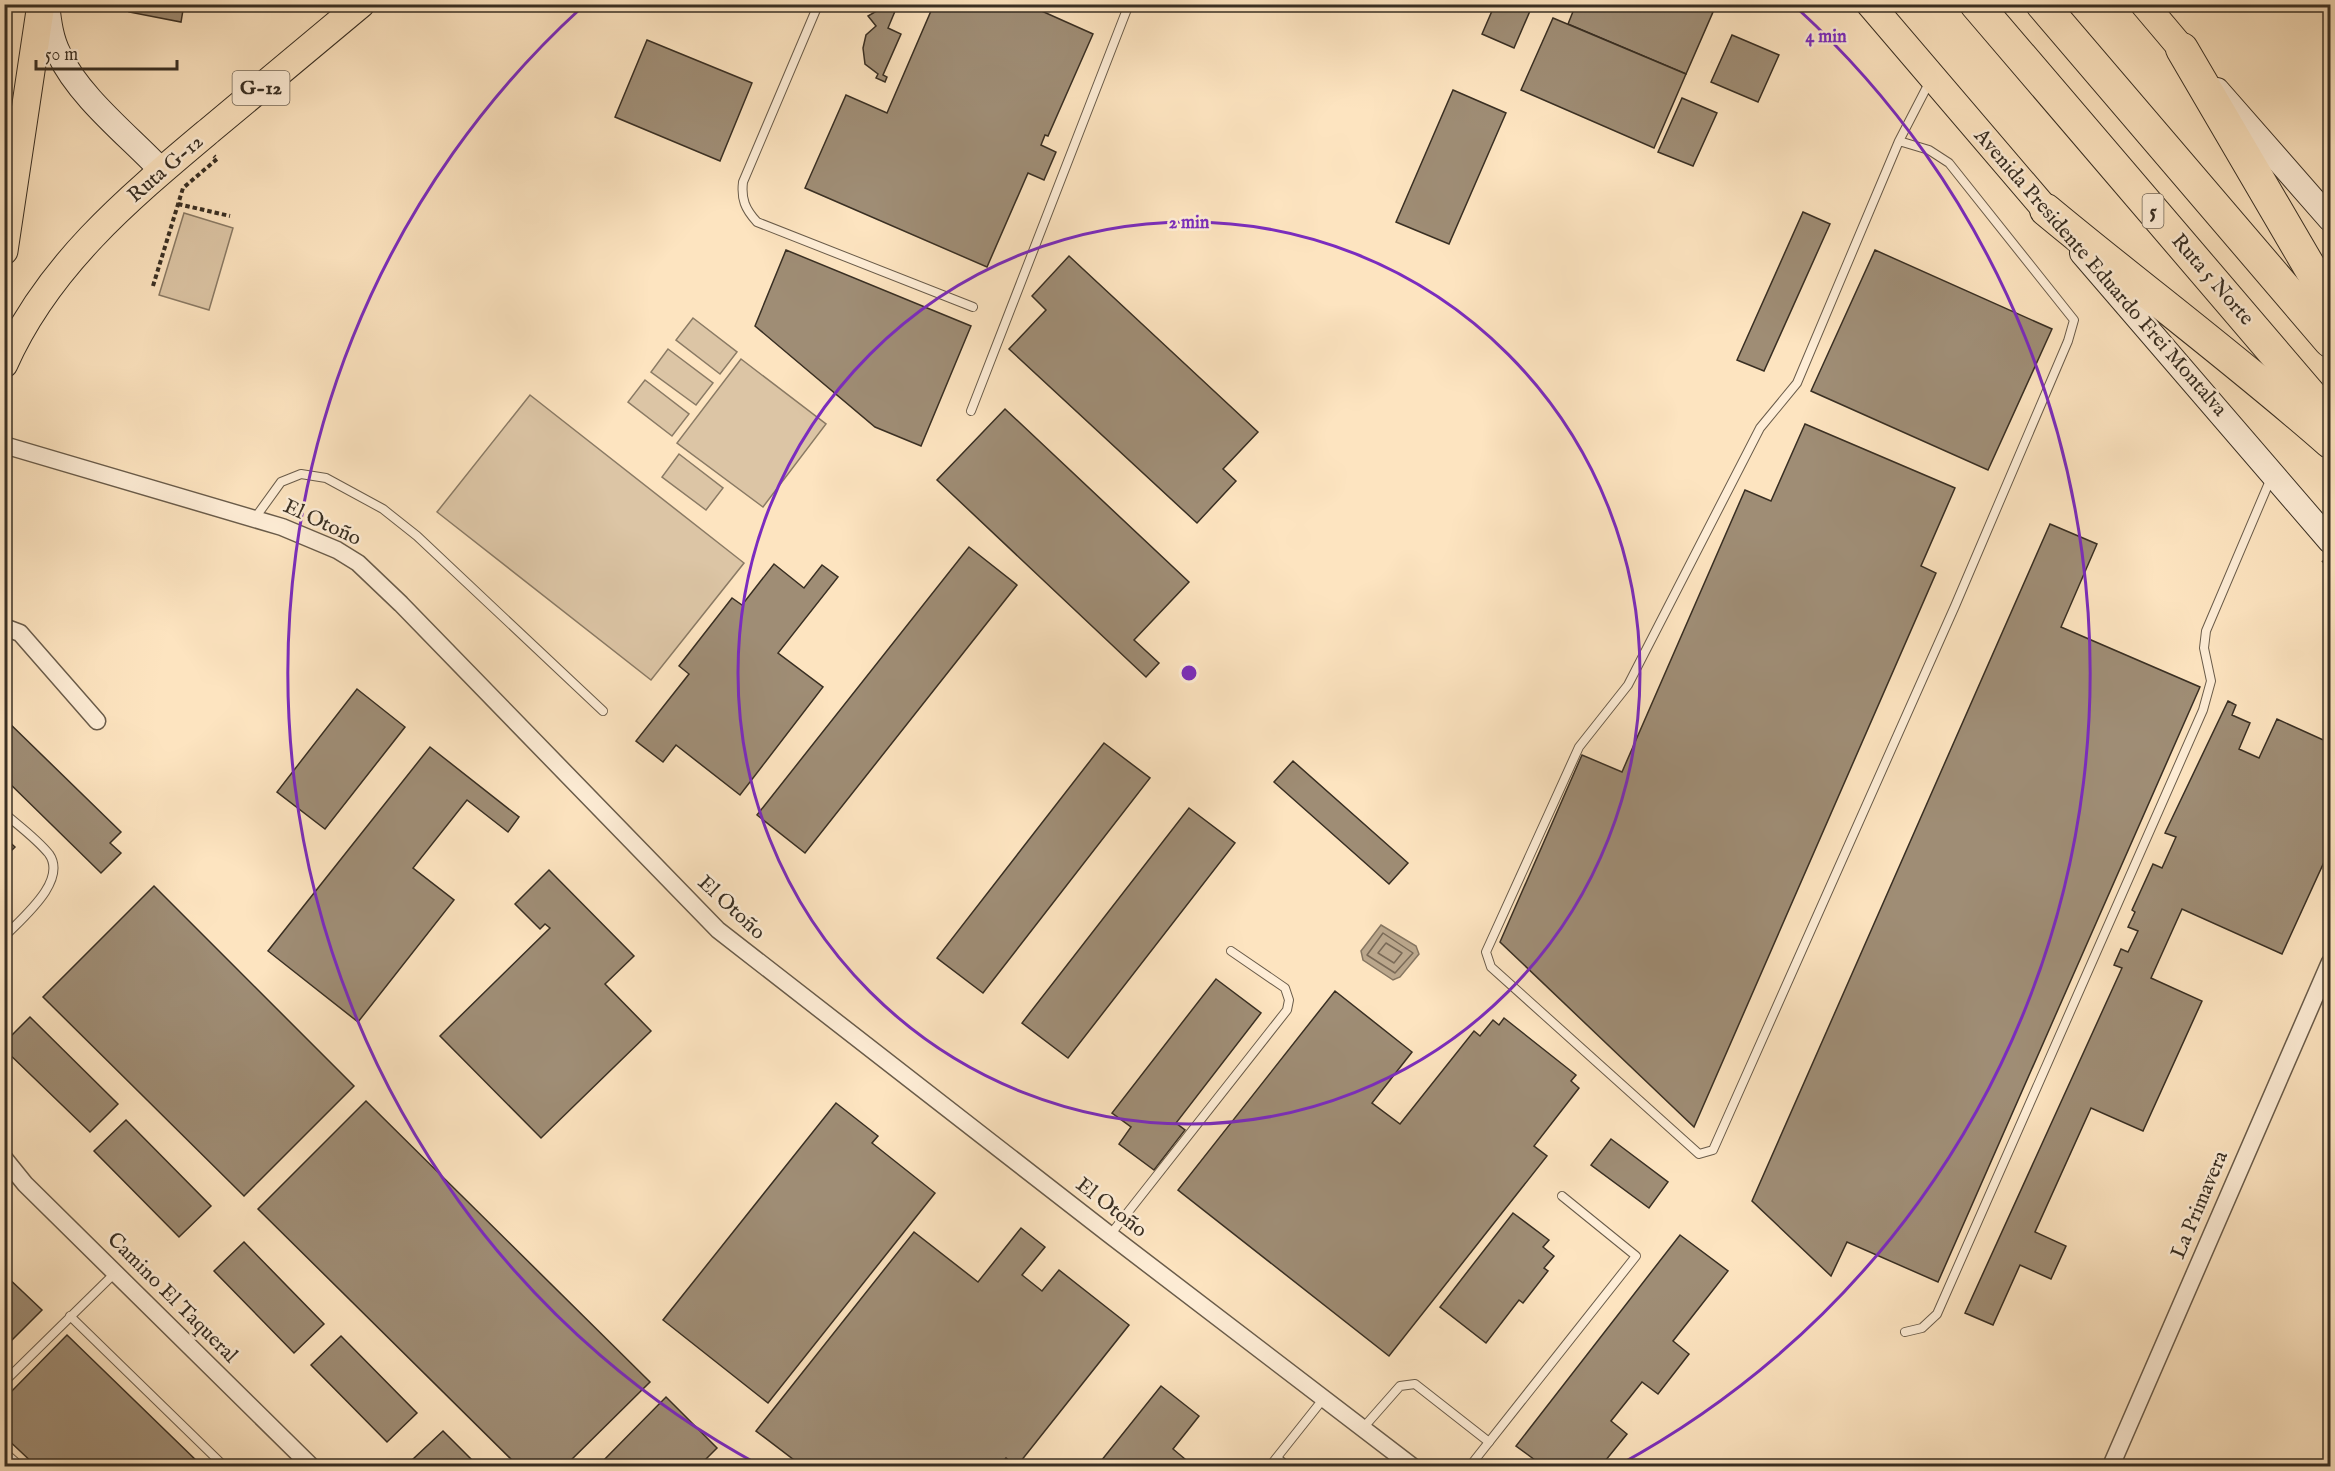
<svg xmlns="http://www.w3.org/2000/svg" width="2335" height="1471" font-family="'IM FELL English',serif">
<rect width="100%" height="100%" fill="#fde4c0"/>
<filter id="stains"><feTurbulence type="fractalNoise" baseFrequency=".00333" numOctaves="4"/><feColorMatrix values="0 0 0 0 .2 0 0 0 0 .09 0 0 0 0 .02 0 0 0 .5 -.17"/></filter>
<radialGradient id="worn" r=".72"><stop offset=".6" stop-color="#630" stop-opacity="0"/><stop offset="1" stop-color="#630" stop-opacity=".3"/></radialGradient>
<g fill="#dcc5a5" stroke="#8a7a64" stroke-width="1.5">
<polygon points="184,213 233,228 209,310 159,295"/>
<polygon points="693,318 737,352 720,374 676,340"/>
<polygon points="668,349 713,383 696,405 651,372"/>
<polygon points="741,359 826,424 763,507 677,443"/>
<polygon points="645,380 689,414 672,436 628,402"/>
<polygon points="530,395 744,563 651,680 437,512"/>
<polygon points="679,454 723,488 706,510 662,477"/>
</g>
<polygon fill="#baa68b" stroke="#867661" stroke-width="1.5" points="1381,925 1416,946 1419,954 1400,977 1393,980 1363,960 1361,951"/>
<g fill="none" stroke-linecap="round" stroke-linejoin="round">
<g stroke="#7a6a57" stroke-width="1.5">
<polygon points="1383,933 1413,953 1395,973 1367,955"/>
<polygon points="1386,943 1402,953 1394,963 1378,953"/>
</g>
</g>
<g fill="#9f8d75" stroke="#392f23" stroke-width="1.5">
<polygon points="131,4 184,4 181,22 129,12"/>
<polygon points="880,4 898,4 888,28 901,34 883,75 887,77 885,82 876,78 878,74 865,64 863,48 866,35 876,26 868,16 882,8"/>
<polygon points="934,4 1026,4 1093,34 1048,136 1045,135 1041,145 1056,152 1044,180 1028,173 987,267 805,188 846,95 887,113"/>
<polygon points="1495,4 1533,4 1514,48 1482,34"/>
<polygon points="1576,4 1696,4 1713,12 1686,74 1568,24"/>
<polygon points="1553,18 1686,74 1654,148 1521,90"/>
<polygon points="1732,35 1779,55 1758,102 1711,82"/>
<polygon points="647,40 752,83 720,161 615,117"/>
<polygon points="1453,90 1506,113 1449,244 1396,222"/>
<polygon points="1682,98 1717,113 1693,166 1658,152"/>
<polygon points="1803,212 1830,224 1764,371 1737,360"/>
<polygon points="786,250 971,326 921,446 875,427 755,326"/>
<polygon points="1875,250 2052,329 1988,470 1811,391"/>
<polygon points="1069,256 1258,432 1223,469 1236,481 1197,523 1009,349 1046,310 1032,296"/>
<polygon points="1005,409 1189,582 1134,640 1159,663 1146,677 937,480"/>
<polygon points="1805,424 1955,488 1921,566 1936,573 1694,1127 1500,942 1582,755 1622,772 1745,490 1771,501"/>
<polygon points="2050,524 2097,544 2061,627 2200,687 1938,1282 1847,1242 1831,1276 1752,1201"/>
<polygon points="969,547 1017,585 805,853 757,815"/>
<polygon points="774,564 804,588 822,565 838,577 778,653 823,687 740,795 676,745 663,762 636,741 689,674 679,666 732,598 742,605"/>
<polygon points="357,689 405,727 325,829 277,792"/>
<polygon points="2228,701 2236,705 2232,715 2250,723 2239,749 2259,758 2277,719 2330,743 2330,849 2282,954 2182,909 2151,978 2202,1001 2143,1131 2091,1108 2035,1232 2066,1246 2051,1279 2020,1265 1993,1325 1965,1313 2122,968 2114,965 2121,949 2128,952 2138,931 2128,927 2135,912 2132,910 2153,864 2162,868 2176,837 2165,833"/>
<polygon points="4,718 121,832 110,843 121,853 101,873 4,778"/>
<polygon points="1104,743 1150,778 983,993 937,958"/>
<polygon points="430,747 519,817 508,832 467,800 413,868 454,900 358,1022 268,951"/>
<polygon points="1293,761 1408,863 1389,884 1274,782"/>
<polygon points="1189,808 1235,843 1068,1058 1022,1023"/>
<polygon points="4,837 15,847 4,858"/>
<polygon points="549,870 634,956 605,984 651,1031 541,1138 440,1036 550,928 545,924 540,929 515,904"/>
<polygon points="154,886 354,1086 244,1196 43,997"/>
<polygon points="1216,979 1261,1013 1176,1123 1185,1130 1154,1170 1119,1144 1131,1127 1112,1113"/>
<polygon points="1335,991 1412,1052 1372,1103 1400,1124 1474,1031 1480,1036 1493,1020 1499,1025 1504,1018 1576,1075 1571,1081 1579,1088 1534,1146 1547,1156 1389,1356 1178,1190"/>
<polygon points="30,1017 118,1104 90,1132 4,1049 4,1043"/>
<polygon points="366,1101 650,1382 565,1466 518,1466 258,1209"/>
<polygon points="836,1103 878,1136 872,1143 935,1193 768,1403 663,1320"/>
<polygon points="126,1120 211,1206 179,1237 94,1151"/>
<polygon points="1611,1139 1668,1182 1649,1208 1591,1165"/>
<polygon points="1513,1213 1549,1240 1543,1247 1554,1256 1544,1268 1548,1271 1523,1303 1519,1300 1486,1343 1440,1307"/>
<polygon points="1021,1228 1045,1247 1022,1275 1042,1291 1059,1270 1129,1325 1017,1466 1006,1458 999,1466 802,1466 756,1431 914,1232 978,1282"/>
<polygon points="1680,1235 1728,1271 1673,1341 1689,1354 1658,1394 1642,1382 1611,1421 1627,1434 1601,1466 1543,1466 1516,1446"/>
<polygon points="244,1242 324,1324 294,1353 214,1271"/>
<polygon points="4,1274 42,1310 4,1348"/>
<polygon points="67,1335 202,1466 36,1466 4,1436 4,1399"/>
<polygon points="341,1336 417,1413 387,1442 311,1365"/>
<polygon points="1161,1386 1199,1416 1173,1449 1185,1459 1179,1466 1097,1466"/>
<polygon points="666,1397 717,1448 699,1466 598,1466"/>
<polygon points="443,1431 478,1466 419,1466 412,1460"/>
</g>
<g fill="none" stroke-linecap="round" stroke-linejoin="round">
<g stroke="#6a5c4a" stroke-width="10">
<g id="lane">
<polyline points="817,4 836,4"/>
<path d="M818,5L743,182C741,199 745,209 757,222L973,307"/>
<polyline points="1899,141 1929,150 1949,163 2074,320 2068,341 1955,606 1713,1150 1699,1154 1491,967 1486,952 1579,747 1628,685 1760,428 1797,383 1899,141 1930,81"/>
<polyline points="971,411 1129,4"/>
<polyline points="255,518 281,482 301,474 326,478 383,509 417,536 603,711"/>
<path d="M4,813C19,826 37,839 49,854C68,881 22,918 4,937"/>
<polyline points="1110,1235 1287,1010 1289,1000 1285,988 1231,951"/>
<polyline points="70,1316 224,1466"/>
<polyline points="1905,1332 1922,1328 1937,1314 2203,710 2211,681 2204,648 2206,631 2271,478"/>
<polyline points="4,1382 115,1273"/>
<polyline points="1363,1428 1400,1386 1415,1384 1489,1442"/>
<polyline points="4,1452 20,1466"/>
<polyline points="1277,1458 1287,1466"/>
<polyline points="2115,1458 2125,1466"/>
<polyline points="1270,1466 1324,1398"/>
<polyline points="1470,1466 1636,1256 1562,1196"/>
</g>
</g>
<g stroke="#6a5c4a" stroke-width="19">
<g id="street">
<polyline points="4,445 282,527 337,550 358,563 401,604 718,930 1110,1235 1412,1466"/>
<polyline points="4,627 20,633 97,721"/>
<polyline points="4,1158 25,1184 311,1466"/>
<polyline points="2111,1466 2330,962"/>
</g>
</g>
<g stroke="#392f23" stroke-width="26">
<g id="secondary">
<path d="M47,4C49,21 51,39 59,54C79,97 129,136 162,171"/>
<polyline points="2217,90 2330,219"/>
<polyline points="2082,253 2330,541"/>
</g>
</g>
<g stroke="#392f23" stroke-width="29">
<g id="primary">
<polyline points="1870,4 2046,210"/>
<polyline points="2144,4 2182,49"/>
<polyline points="4,251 41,4"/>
<path d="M4,364C48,265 129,198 210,130C261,88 311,46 361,4"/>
</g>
</g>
<g stroke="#392f23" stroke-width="34">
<g id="highway">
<polyline points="1976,4 2330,418"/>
<polyline points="2042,4 2330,341"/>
<polyline points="2182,49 2330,302"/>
<path d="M2046,210C2140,288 2238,361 2330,442"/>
</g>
</g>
<g stroke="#392f23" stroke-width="4" stroke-dasharray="4.5 3" stroke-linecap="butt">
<polyline points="178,204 230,216"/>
<polyline points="153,286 183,188 217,159 214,156"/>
<polyline points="2323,560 2330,569"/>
</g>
<use href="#lane" stroke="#feedd6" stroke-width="8"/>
<use href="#street" stroke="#feedd6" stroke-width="16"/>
<use href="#secondary" stroke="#feedd6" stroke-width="24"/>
<use href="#primary" stroke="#fde4c0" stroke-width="27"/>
<use href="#highway" stroke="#fde4c0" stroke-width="32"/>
</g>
<g fill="none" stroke="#7b2cbf" stroke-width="3">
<circle cx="1189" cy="673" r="451"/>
<path d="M759 1465A901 901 0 0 1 580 9M1798 9A901 901 0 0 1 1619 1465"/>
</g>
<g text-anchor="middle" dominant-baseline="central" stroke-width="5" stroke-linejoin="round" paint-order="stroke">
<g fill="#feedd6" stroke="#746859" stroke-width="1.5">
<rect x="232.5" y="71" width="57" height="34" rx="4.5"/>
<rect x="2142.5" y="194" width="21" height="34" rx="4.5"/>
</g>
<g font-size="20" font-weight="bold" fill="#392f23">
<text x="261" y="88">G-12</text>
<text x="2153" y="211">5</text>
</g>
<g font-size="21" fill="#392f23" stroke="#feedd6">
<text transform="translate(166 169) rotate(-41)">Ruta G-12</text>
<text transform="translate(2100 273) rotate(49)">Avenida Presidente Eduardo Frei Montalva</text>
<text transform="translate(2212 280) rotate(49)">Ruta 5 Norte</text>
<text transform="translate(322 523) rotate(25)">El Otoño</text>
<text transform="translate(731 908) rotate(43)">El Otoño</text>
<text transform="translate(2200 1205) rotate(-67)">La Primavera</text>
<text transform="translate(1111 1208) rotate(38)">El Otoño</text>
<text transform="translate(172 1298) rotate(45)">Camino El Taqueral</text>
</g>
</g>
<circle cx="1189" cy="673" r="9" fill="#7b2cbf" stroke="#feedd6" stroke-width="3"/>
<g font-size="18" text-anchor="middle" font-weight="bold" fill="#7b2cbf" stroke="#feedd6" stroke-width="5" stroke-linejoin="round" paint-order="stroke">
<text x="1826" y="42">4 min</text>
<text x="1189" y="228">2 min</text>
</g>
<rect width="2335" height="1471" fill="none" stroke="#fde4c0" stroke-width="24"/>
<rect x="6" y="6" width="2323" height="1459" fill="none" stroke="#392f23" stroke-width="3"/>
<rect x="12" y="12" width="2311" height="1447" fill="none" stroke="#392f23" stroke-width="1.5"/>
<path d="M36 60v9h141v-9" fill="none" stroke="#392f23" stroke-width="3"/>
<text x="45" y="60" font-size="18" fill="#392f23" stroke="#feedd6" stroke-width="4.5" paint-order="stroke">50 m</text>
<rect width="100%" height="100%" filter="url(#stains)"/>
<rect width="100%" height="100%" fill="url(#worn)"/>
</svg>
